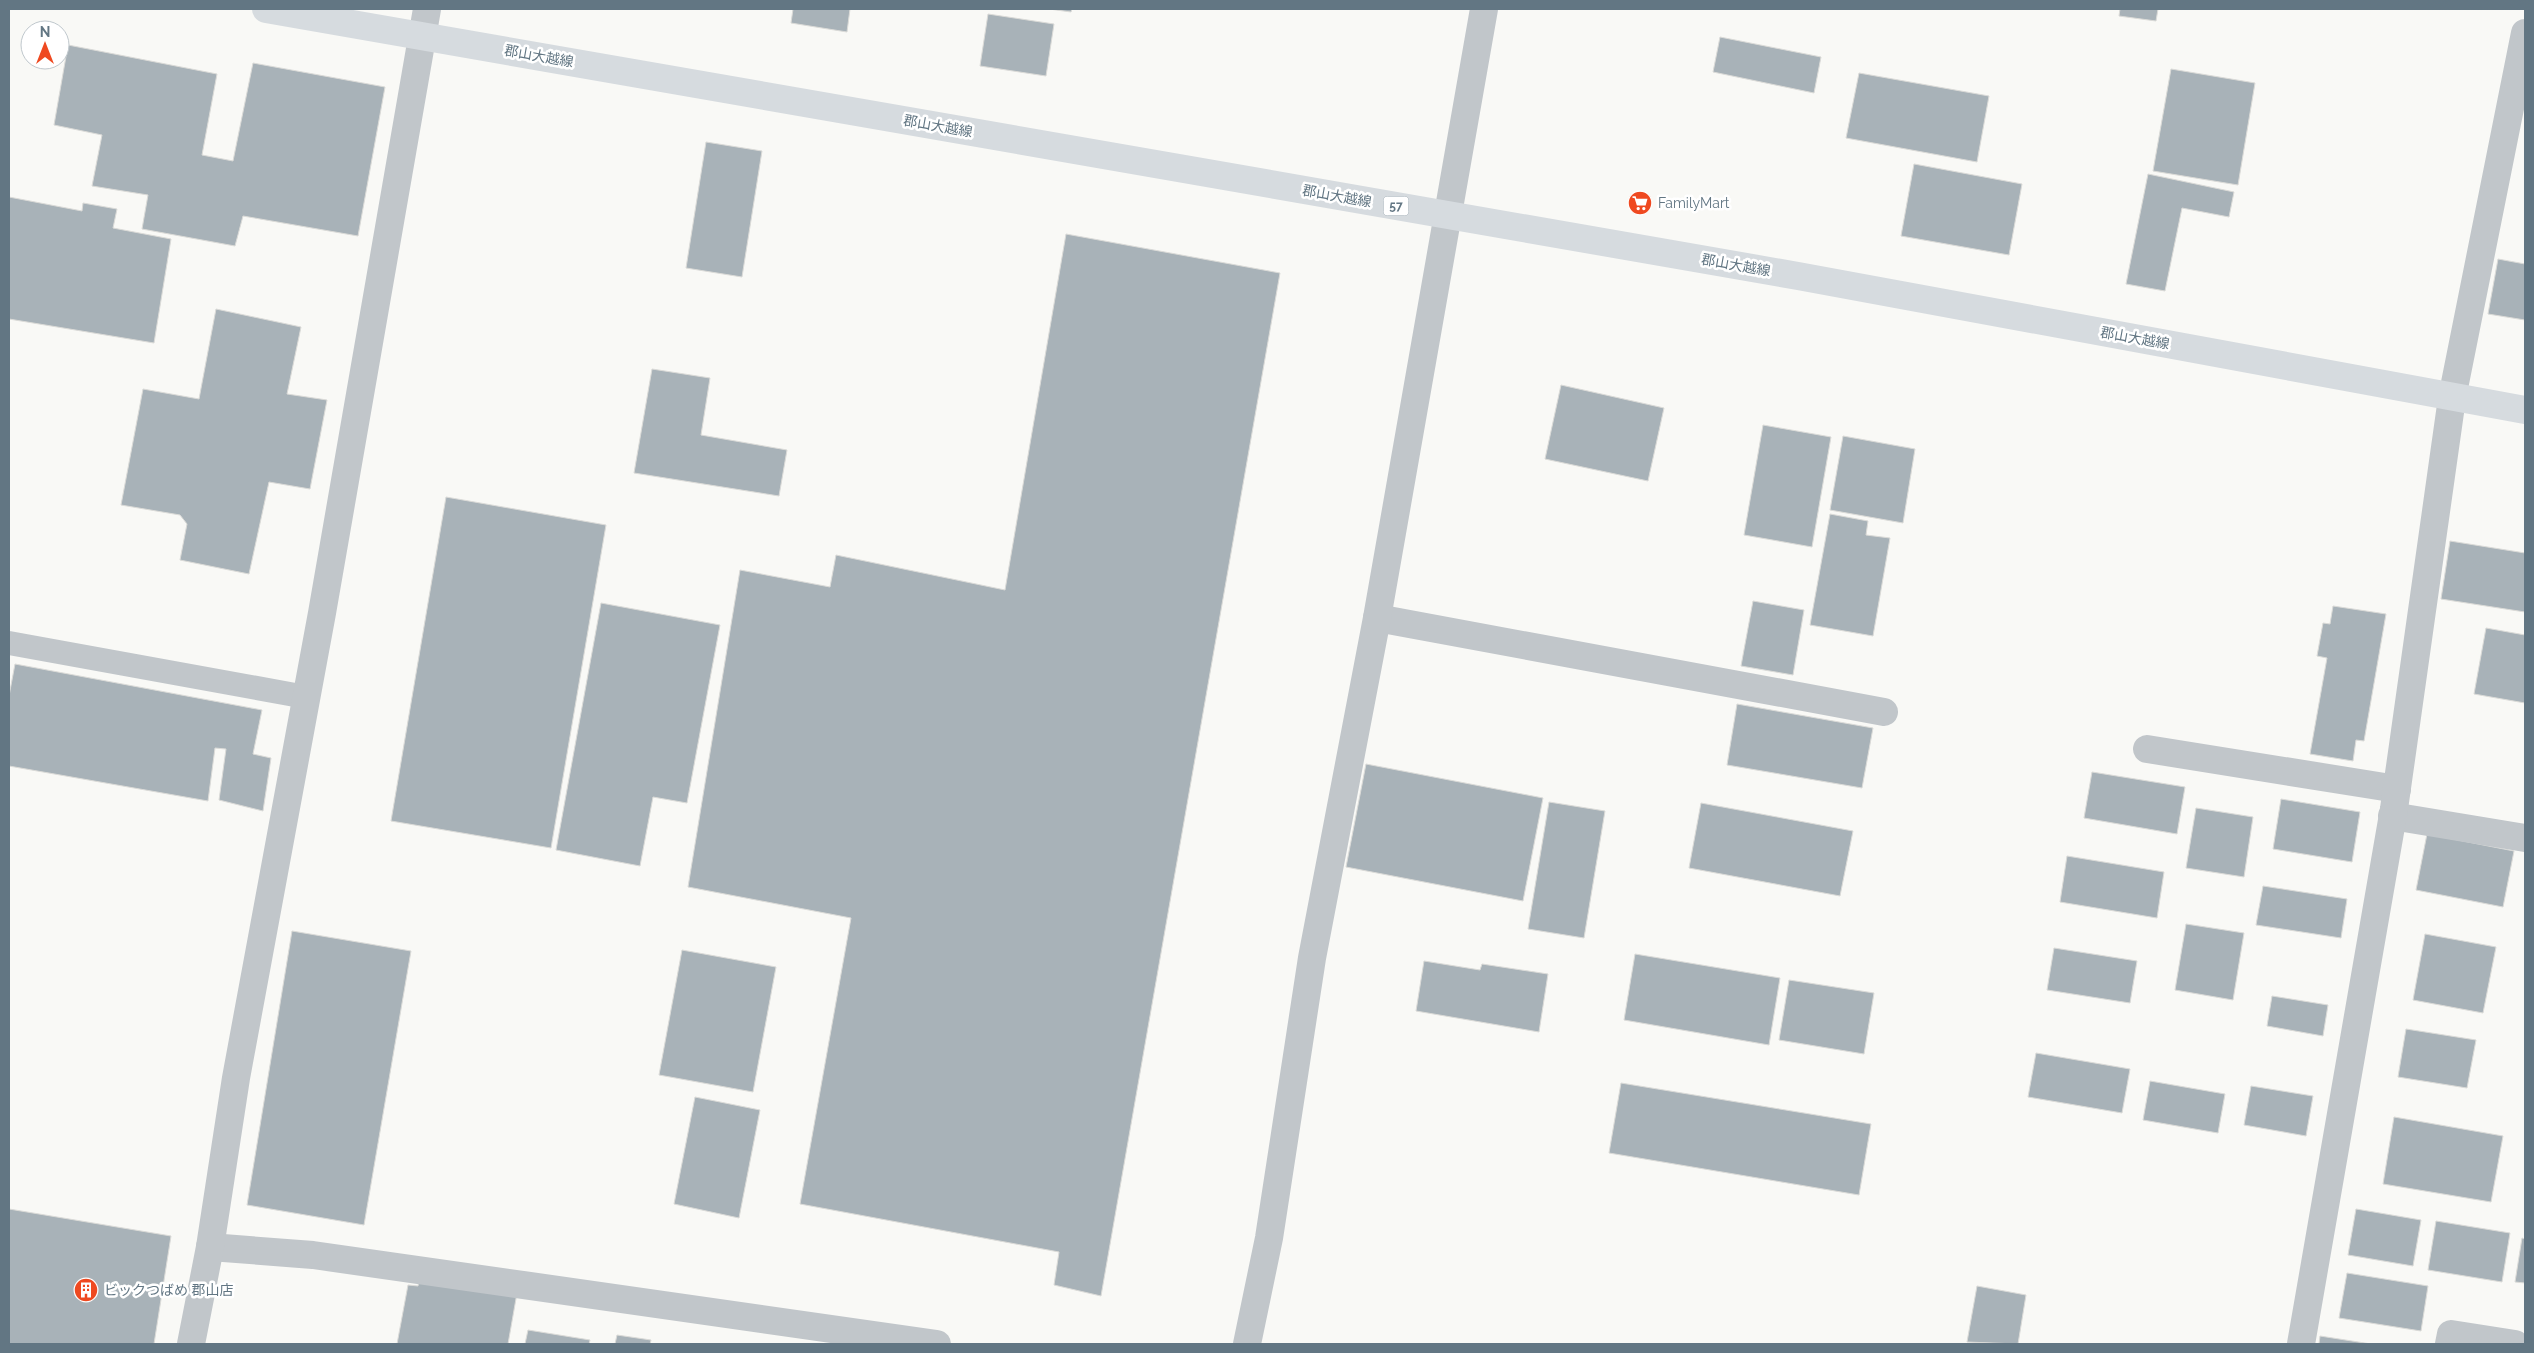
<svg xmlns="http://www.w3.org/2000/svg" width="2534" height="1353" font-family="Raleway,'Noto Sans JP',sans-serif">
<rect width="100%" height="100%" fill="#f9f9f6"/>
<g fill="#a8b2b8" stroke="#dbdbd8">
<polygon points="793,9 850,9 847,32 791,23"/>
<polygon points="1049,9 1072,9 1071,12"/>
<polygon points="2120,9 2158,9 2156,21 2119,16"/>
<polygon points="988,14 1054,24 1046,76 980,66"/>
<polygon points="1720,37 1821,57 1814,93 1713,72"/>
<polygon points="68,45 217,74 202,155 233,161 253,63 385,87 358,236 243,216 235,246 142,229 148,195 92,186 102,135 54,125"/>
<polygon points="2171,69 2255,83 2238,185 2153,171"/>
<polygon points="1859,73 1989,96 1977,162 1846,138"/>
<polygon points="706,142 762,151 742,277 686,268"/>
<polygon points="1914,164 2022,184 2009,255 1901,236"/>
<polygon points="2148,174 2234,192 2229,217 2182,208 2165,291 2126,284"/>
<polygon points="9,197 82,211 83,203 117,209 113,228 171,239 154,343 9,319"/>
<polygon points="1066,234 1280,273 1101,1296 1054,1285 1059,1252 800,1204 851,918 688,887 740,570 830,587 836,555 1005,590"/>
<polygon points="2498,259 2525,264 2525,320 2488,314"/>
<polygon points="216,309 301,327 287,394 327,400 310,489 269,482 249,574 180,560 187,524 180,515 121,505 143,389 199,399"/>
<polygon points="652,369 710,378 701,435 787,450 779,496 634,473"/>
<polygon points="1561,385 1664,408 1648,481 1545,459"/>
<polygon points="1763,425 1831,437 1812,547 1744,535"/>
<polygon points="1843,436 1915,449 1903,523 1830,510"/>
<polygon points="446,497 606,525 551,848 391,821"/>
<polygon points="1830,514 1868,521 1866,535 1890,538 1873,636 1810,625"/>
<polygon points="2450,541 2525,553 2525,612 2441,599"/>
<polygon points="1753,601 1804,610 1793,675 1741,666"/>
<polygon points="601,603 720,625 687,803 653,797 640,866 556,850"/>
<polygon points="2333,606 2386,614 2364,741 2356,740 2353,761 2310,754 2327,658 2317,656 2323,623 2330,624"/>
<polygon points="2486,628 2525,635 2525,703 2474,694"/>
<polygon points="15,664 262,710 253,754 271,758 263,811 219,800 226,749 215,748 208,801 9,766 9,696"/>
<polygon points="1737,704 1873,728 1862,788 1727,765"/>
<polygon points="1366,764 1543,798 1523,901 1346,867"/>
<polygon points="2092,772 2185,787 2177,834 2084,818"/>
<polygon points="2281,799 2360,812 2352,862 2273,849"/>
<polygon points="1549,802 1605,811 1584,938 1528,929"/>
<polygon points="1701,803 1853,831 1840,896 1689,868"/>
<polygon points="2196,808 2253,817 2244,877 2186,868"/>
<polygon points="2427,834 2514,851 2503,907 2416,890"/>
<polygon points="2067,856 2164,872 2157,918 2060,902"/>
<polygon points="2263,886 2347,899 2341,938 2256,925"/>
<polygon points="2186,924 2244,933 2233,1000 2175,990"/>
<polygon points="292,931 411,951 364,1225 247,1205"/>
<polygon points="2425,934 2496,947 2483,1013 2413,1000"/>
<polygon points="2054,948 2137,961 2130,1003 2047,990"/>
<polygon points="682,950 776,967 753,1092 659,1075"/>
<polygon points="1635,954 1780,978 1769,1045 1624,1020"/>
<polygon points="1424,961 1480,970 1482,964 1548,974 1539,1032 1416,1011"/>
<polygon points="1789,980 1874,993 1864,1054 1779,1040"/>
<polygon points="2272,996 2328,1005 2323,1036 2267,1026"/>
<polygon points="2406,1029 2476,1040 2467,1088 2398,1077"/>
<polygon points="2036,1053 2130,1069 2122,1113 2028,1097"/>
<polygon points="2150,1081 2225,1094 2218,1133 2143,1120"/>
<polygon points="1621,1083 1871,1124 1859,1195 1609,1153"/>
<polygon points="2251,1086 2313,1096 2306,1136 2244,1125"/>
<polygon points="695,1097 760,1110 739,1218 674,1204"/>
<polygon points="2394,1117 2503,1136 2491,1202 2383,1184"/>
<polygon points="9,1209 171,1236 154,1344 9,1344"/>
<polygon points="2356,1209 2421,1220 2413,1266 2348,1255"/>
<polygon points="2436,1221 2510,1233 2502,1282 2428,1270"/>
<polygon points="2522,1238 2525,1239 2525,1283 2515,1282"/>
<polygon points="2347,1273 2428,1286 2421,1331 2339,1318"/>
<polygon points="420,1276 517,1293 508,1344 397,1344 408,1285 418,1286"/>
<polygon points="1977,1286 2026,1295 2018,1344 1967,1342"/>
<polygon points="528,1330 590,1340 589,1344 525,1344"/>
<polygon points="617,1335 651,1340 650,1344 615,1344"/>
<polygon points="2320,1336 2371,1344 2319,1344"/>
</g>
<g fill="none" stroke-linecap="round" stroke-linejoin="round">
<polyline stroke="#c1c6ca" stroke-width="24" points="9,643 306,697"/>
<g stroke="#c1c6ca" stroke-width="28">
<polyline points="1377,618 1884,712"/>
<polyline points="2147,749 2397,789"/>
<polyline points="2392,816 2525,838"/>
<polyline points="210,1247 313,1255 937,1344"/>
<polyline points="191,1344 210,1247 236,1078 322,613 427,9"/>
<polyline points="1247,1344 1269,1238 1312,958 1377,618 1484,9"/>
<polyline points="2301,1344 2394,809 2452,398 2525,33"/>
<polyline points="2449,1344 2451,1334 2515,1344"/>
</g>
<polyline stroke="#d6dbdf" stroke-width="28" points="266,9 1798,276 2525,410"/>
</g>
<defs>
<g id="supermarket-disc" transform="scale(1.25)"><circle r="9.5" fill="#ef4920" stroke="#fff"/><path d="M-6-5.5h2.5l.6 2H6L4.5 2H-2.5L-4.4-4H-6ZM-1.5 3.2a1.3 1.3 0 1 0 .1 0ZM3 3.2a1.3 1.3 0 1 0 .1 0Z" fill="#fff"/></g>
<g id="building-disc" transform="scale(1.25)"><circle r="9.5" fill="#ef4920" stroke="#fff"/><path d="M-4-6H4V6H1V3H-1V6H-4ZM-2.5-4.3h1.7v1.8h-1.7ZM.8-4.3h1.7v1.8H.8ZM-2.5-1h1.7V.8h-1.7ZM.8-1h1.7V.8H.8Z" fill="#fff"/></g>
</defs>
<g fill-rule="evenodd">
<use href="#supermarket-disc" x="1640" y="203"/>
<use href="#building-disc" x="86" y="1290"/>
</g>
<g text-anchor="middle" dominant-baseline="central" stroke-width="5" stroke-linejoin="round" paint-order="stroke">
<rect fill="#fff" stroke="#919fa8" stroke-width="1" x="1383.5" y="196.5" width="25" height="19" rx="4"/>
<g font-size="12" font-weight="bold" fill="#627683">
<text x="1396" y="206">57</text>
</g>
<g font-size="14" fill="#627683" stroke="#fff">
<text transform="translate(539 56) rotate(10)">郡山大越線</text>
<text transform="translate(938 126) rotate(10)">郡山大越線</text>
<text transform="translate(1337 196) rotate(10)">郡山大越線</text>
<text transform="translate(1736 265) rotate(10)">郡山大越線</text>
<text transform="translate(2135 338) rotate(10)">郡山大越線</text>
</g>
<g font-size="14" fill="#627683" stroke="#fff" text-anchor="start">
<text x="1658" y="203">FamilyMart</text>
<text x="104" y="1290">ビックつばめ 郡山店</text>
</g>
</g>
<rect width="2534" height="1353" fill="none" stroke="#627683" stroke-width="20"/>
<g transform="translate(45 45)"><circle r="24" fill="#ffffff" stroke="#c0c8cd"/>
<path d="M0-4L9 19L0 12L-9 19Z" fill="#ef4920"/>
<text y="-8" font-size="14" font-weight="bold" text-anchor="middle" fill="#627683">N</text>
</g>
</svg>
